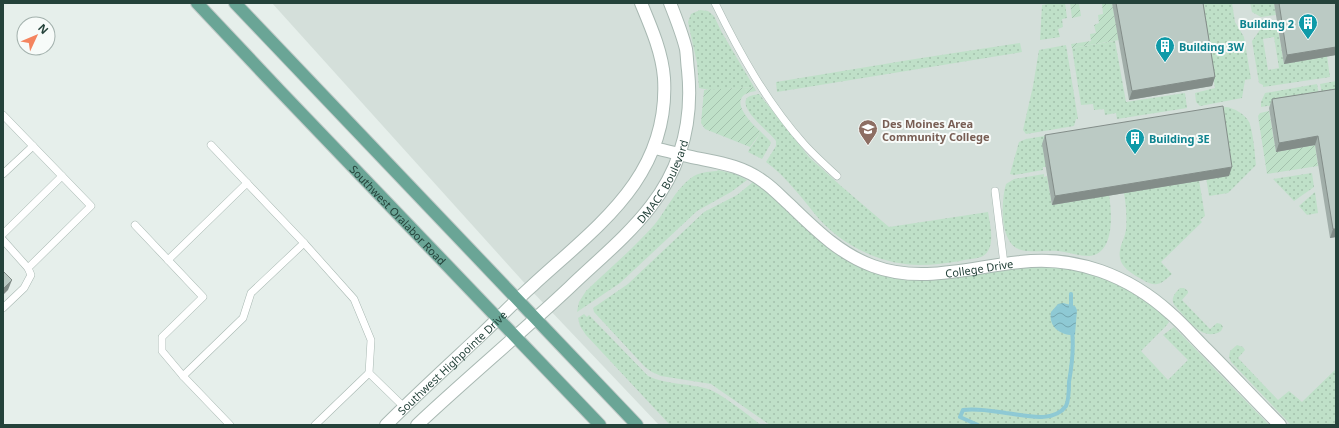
<svg xmlns="http://www.w3.org/2000/svg" width="1339" height="428" font-family="'Noto Sans',sans-serif">
<defs>
<pattern id="grass-dots" width="8" height="8" patternUnits="userSpaceOnUse"><rect width="8" height="8" fill="#bfe0c8"/><path d="M2 2h.1M6 6h.1" fill="none" stroke="#a4c1ad" stroke-width="1.8" stroke-linecap="round"/></pattern>
<pattern id="garden-furrows" width="10" height="10" patternUnits="userSpaceOnUse"><rect width="10" height="10" fill="#bfe0c8"/><path d="M-1 1l2-2M0 10L10 0M9 11l2-2" fill="none" stroke="#a4c1ad"/></pattern>
<pattern id="water-waves" width="16" height="10" patternUnits="userSpaceOnUse"><rect width="16" height="10" fill="#8ec9d4"/><path d="M0 5q4-4 8 0t8 0" fill="none" stroke="#74a5ad"/></pattern>
</defs>
<rect width="100%" height="100%" fill="#e6efeb"/>
<polygon fill="#d4dfda" points="272,3 1336,3 1336,425 659,425 529,288"/>
<g fill="url(#grass-dots)" fill-rule="evenodd">
<polygon points="1054,3 1065,3 1067,18 1062,19 1063,27 1058,29 1060,37 1040,40 1042,5"/>
<polygon points="1201,3 1232,3 1235,22 1244,37 1251,79 1245,80 1242,98 1200,106 1196,102 1195,93 1215,88"/>
<polygon points="1250,3 1274,3 1276,15 1261,17 1252,12"/>
<polygon points="700,10 708,11 714,16 721,31 754,87 710,90 699,88 697,63 688,22 691,14"/>
<path d="M1277,24L1284,64L1327,56L1330,77L1263,87V85L1259,83L1252,41L1262,27ZM1274,37L1279,68L1268,70L1263,39Z"/>
<polygon points="1115,41 1126,102 1185,93 1187,108 1117,119 1116,113 1105,115 1104,109 1094,110 1093,104 1081,105 1072,48"/>
<polygon points="1020,43 1022,52 777,92 776,82 915,59"/>
<polygon points="1066,45 1078,119 1076,119 1074,126 1026,134 1023,130 1033,86 1039,50"/>
<polygon points="1336,81 1336,97 1323,99 1320,84"/>
<polygon points="1317,84 1320,100 1293,102 1261,107 1261,102 1265,93"/>
<path d="M759,94L809,157L841,186L889,227L988,212C990,225 997,250 981,257C975,259 967,259 960,261C947,263 934,265 920,265C883,265 845,247 820,220C803,200 787,177 766,162L776,146V141C771,133 738,109 747,98C750,95 755,95 759,94Z"/>
<path d="M1226,107C1234,108 1245,114 1249,122C1253,131 1255,154 1256,165L1228,193L1209,196L1196,112Z"/>
<path d="M760,131L770,141L771,143L762,159L748,152C751,145 759,139 760,131Z"/>
<polygon points="1075,131 1046,167 1043,167 1043,170 1014,175 1010,174 1019,142 1026,139"/>
<path d="M718,170L735,174L747,180L731,192L697,211L620,283L577,312L579,302L586,291C609,269 634,248 655,224C667,209 675,190 691,178C699,172 707,172 717,171Z"/>
<polygon points="1312,173 1314,187 1294,201 1273,179"/>
<path d="M1044,174V177L1047,176L1052,205L1109,195C1112,213 1115,254 1089,256C1079,256 1068,252 1058,251C1047,250 1033,253 1021,250C999,244 1001,201 1006,184L1014,179Z"/>
<path d="M1199,180L1205,216L1200,220L1202,222L1161,262L1172,274C1161,284 1157,288 1143,280C1131,273 1117,266 1120,250C1121,243 1125,237 1126,230C1127,217 1126,205 1124,193Z"/>
<polygon points="753,182 765,190 809,231 825,244 912,279 938,280 1033,266 1070,268 1109,280 1140,296 1158,310 1169,322 1166,326 1141,351 1168,380 1188,360 1163,335 1174,327 1269,425 770,425 711,384 661,376 652,372 645,367 594,312 593,308 628,284 704,212 737,195"/>
<polygon points="1315,192 1318,213 1307,215 1299,206"/>
<path d="M1180,288H1184L1188,291V293L1182,300L1210,329L1217,323L1221,324L1223,327L1221,331C1202,343 1187,318 1175,306C1170,299 1174,294 1180,288Z"/>
<path d="M584,314L587,317L589,315L648,376C667,385 688,383 708,389C722,394 748,415 761,425H670L586,335L580,326L578,318Z"/>
<polygon points="1237,345 1243,347 1245,350 1238,358 1278,400 1289,391 1302,402 1336,369 1336,425 1291,425 1231,362 1229,357 1230,351"/>
</g>
<g fill="url(#garden-furrows)">
<polygon points="1070,3 1079,3 1081,16 1072,18"/>
<polygon points="1112,3 1119,40 1072,48 1071,44 1091,41 1090,34 1096,33 1094,25 1099,23 1098,15 1103,14 1102,4"/>
<path d="M754,87L756,91C725,95 748,120 760,131L759,135L750,147L705,129L701,123L704,90Z"/>
<polygon points="1269,111 1276,152 1315,145 1318,166 1267,174 1258,116 1260,113"/>
</g>
<path fill="url(#water-waves)" d="M1063,303L1075,306L1077,310L1075,335C1061,336 1048,327 1051,312L1058,304Z"/>
<g fill="none" stroke-linecap="round" stroke-linejoin="round">
<g stroke="#8ec9d4" stroke-width="4">
<polyline points="1071,294 1071,309"/>
<path d="M978,425L960,417L963,410C978,408 992,411 1006,413C1024,415 1053,424 1066,406C1069,400 1069,389 1069,382C1072,365 1074,347 1072,330"/>
</g>
<g stroke="#a8b8b2" stroke-width="8">
<g id="lane">
<path d="M715,3C739,52 767,103 804,144C814,155 826,166 837,176"/>
<polyline points="3,115 91,206 28,268 31,275 24,288 3,308"/>
<polyline points="211,145 247,183"/>
<polyline points="3,174 33,146"/>
<polyline points="995,191 1004,264"/>
<polyline points="135,225 203,297 162,337 162,351 183,376 230,425"/>
<polyline points="3,234 62,176"/>
<polyline points="3,240 28,268"/>
<polyline points="168,260 247,183 304,243"/>
<polyline points="183,376 243,318 251,293 304,243 354,299 371,340 369,373 404,407"/>
<polyline points="315,425 369,373"/>
</g>
</g>
<g stroke="#a8b8b2" stroke-width="14">
<g id="street">
<path id="s1" d="M654,148C668,151 682,155 696,158C721,163 743,166 764,182C774,189 782,198 791,206C816,230 840,254 873,266C921,284 971,267 1020,262C1076,255 1129,276 1170,313C1183,324 1194,337 1206,349C1231,374 1255,400 1280,425"/>
<path id="s2" d="M386,425C417,394 450,364 482,334C499,318 515,301 532,286C597,226 670,177 664,78C662,52 651,27 641,3"/>
<path id="s3" d="M417,425C467,378 520,334 570,287C597,261 628,236 651,206C682,166 693,119 688,70C687,63 687,55 686,49C682,33 676,18 670,3"/>
</g>
</g>
<g stroke="#c2cac8" stroke-width="14">
<g id="primary">
<path id="s4" d="M197,3L280,91L600,425"/>
<polyline points="235,3 637,425"/>
</g>
</g>
<use href="#lane" stroke="#fff" stroke-width="7"/>
<use href="#street" stroke="#fff" stroke-width="12"/>
<use href="#primary" stroke="#6aa596" stroke-width="12"/>
</g>
<g fill="#a1aea9">
<polygon points="1112,3 1203,3 1215,77 1212,86 1129,100"/>
<polygon points="1274,3 1336,3 1336,55 1284,64"/>
<polygon points="1336,89 1336,237 1330,238 1315,145 1276,152 1269,108 1272,99"/>
<polygon points="1045,135 1229,176 1052,205 1042,144"/>
</g>
<g fill="#838d89">
<polygon points="1336,47 1336,55 1284,64 1287,55"/>
<polygon points="1215,77 1212,86 1129,100 1132,91"/>
<polygon points="1318,136 1315,145 1276,152 1279,143"/>
<polygon points="1232,167 1229,176 1052,205 1055,196"/>
<polygon points="1333,229 1336,229 1336,237 1330,238"/>
<polygon points="12,280 8,290 3,295 3,289"/>
</g>
<g fill="#bbcac4" stroke="#838d89">
<polygon points="1116,3 1203,3 1215,77 1132,91"/>
<polygon points="1279,3 1336,3 1336,47 1287,55"/>
<polygon points="1336,89 1336,229 1333,229 1318,136 1279,143 1272,99"/>
<polygon points="1223,106 1232,167 1055,196 1045,135"/>
<polygon points="3,271 12,280 3,289"/>
</g>
<defs>
<g id="building-pin" transform="scale(1)"><path d="M0 17L-7.5 6A9.5 9.5 0 1 1 7.5 6Z" fill="#0f9aa8" stroke="#f7fbf9"/><path d="M-4-6H4V6H1V3H-1V6H-4ZM-2.5-4.3h1.7v1.8h-1.7ZM.8-4.3h1.7v1.8H.8ZM-2.5-1h1.7V.8h-1.7ZM.8-1h1.7V.8H.8Z" fill="#fff"/></g>
<g id="university-pin" transform="scale(1)"><path d="M0 17L-7.5 6A9.5 9.5 0 1 1 7.5 6Z" fill="#8d6e63" stroke="#f7fbf9"/><path d="M0-5L7-2L0 1L-7-2ZM-4 1L0 2.5L4 1V4Q0 6-4 4Z" fill="#fff"/></g>
</defs>
<g fill-rule="evenodd">
<use href="#building-pin" x="1308" y="23"/>
<use href="#building-pin" x="1165" y="46"/>
<use href="#university-pin" x="868" y="129"/>
<use href="#building-pin" x="1135" y="138"/>
</g>
<g text-anchor="middle" dominant-baseline="central" stroke-width="4" stroke-linejoin="round" paint-order="stroke">
<g font-size="11" font-weight="bold" fill="#0d838f" stroke="#f7fbf9" text-anchor="start">
<text x="1294" y="23" text-anchor="end">Building 2</text>
<text x="1179" y="46">Building 3W</text>
<text x="1149" y="138">Building 3E</text>
</g>
<g font-size="11" font-weight="bold" fill="#785e54" stroke="#f7fbf9" text-anchor="start">
<text x="882" y="123">Des Moines Area<tspan x="882" dy="13">Community College</tspan></text>
</g>
<g font-size="11" fill="#24423a" stroke="#f7fbf9">
<text stroke="none"><textPath href="#s3" startOffset="348">DMACC Boulevard</textPath></text>
<text stroke="none"><textPath href="#s4" startOffset="292">Southwest Oralabor Road</textPath></text>
<text stroke="none"><textPath href="#s1" startOffset="362">College Drive</textPath></text>
<text stroke="none"><textPath href="#s2" startOffset="91">Southwest Highpointe Drive</textPath></text>
</g>
</g>
<rect width="1339" height="428" fill="none" stroke="#24423a" stroke-width="8"/>
<g transform="translate(36 36) rotate(46)"><circle r="19" fill="#f7fbf9" stroke="#a3b1ad"/>
<path d="M0-3L7 15L0 10L-7 15Z" fill="#f4845f"/>
<text y="-6" font-size="11" font-weight="bold" text-anchor="middle" fill="#24423a">N</text>
</g>
</svg>
